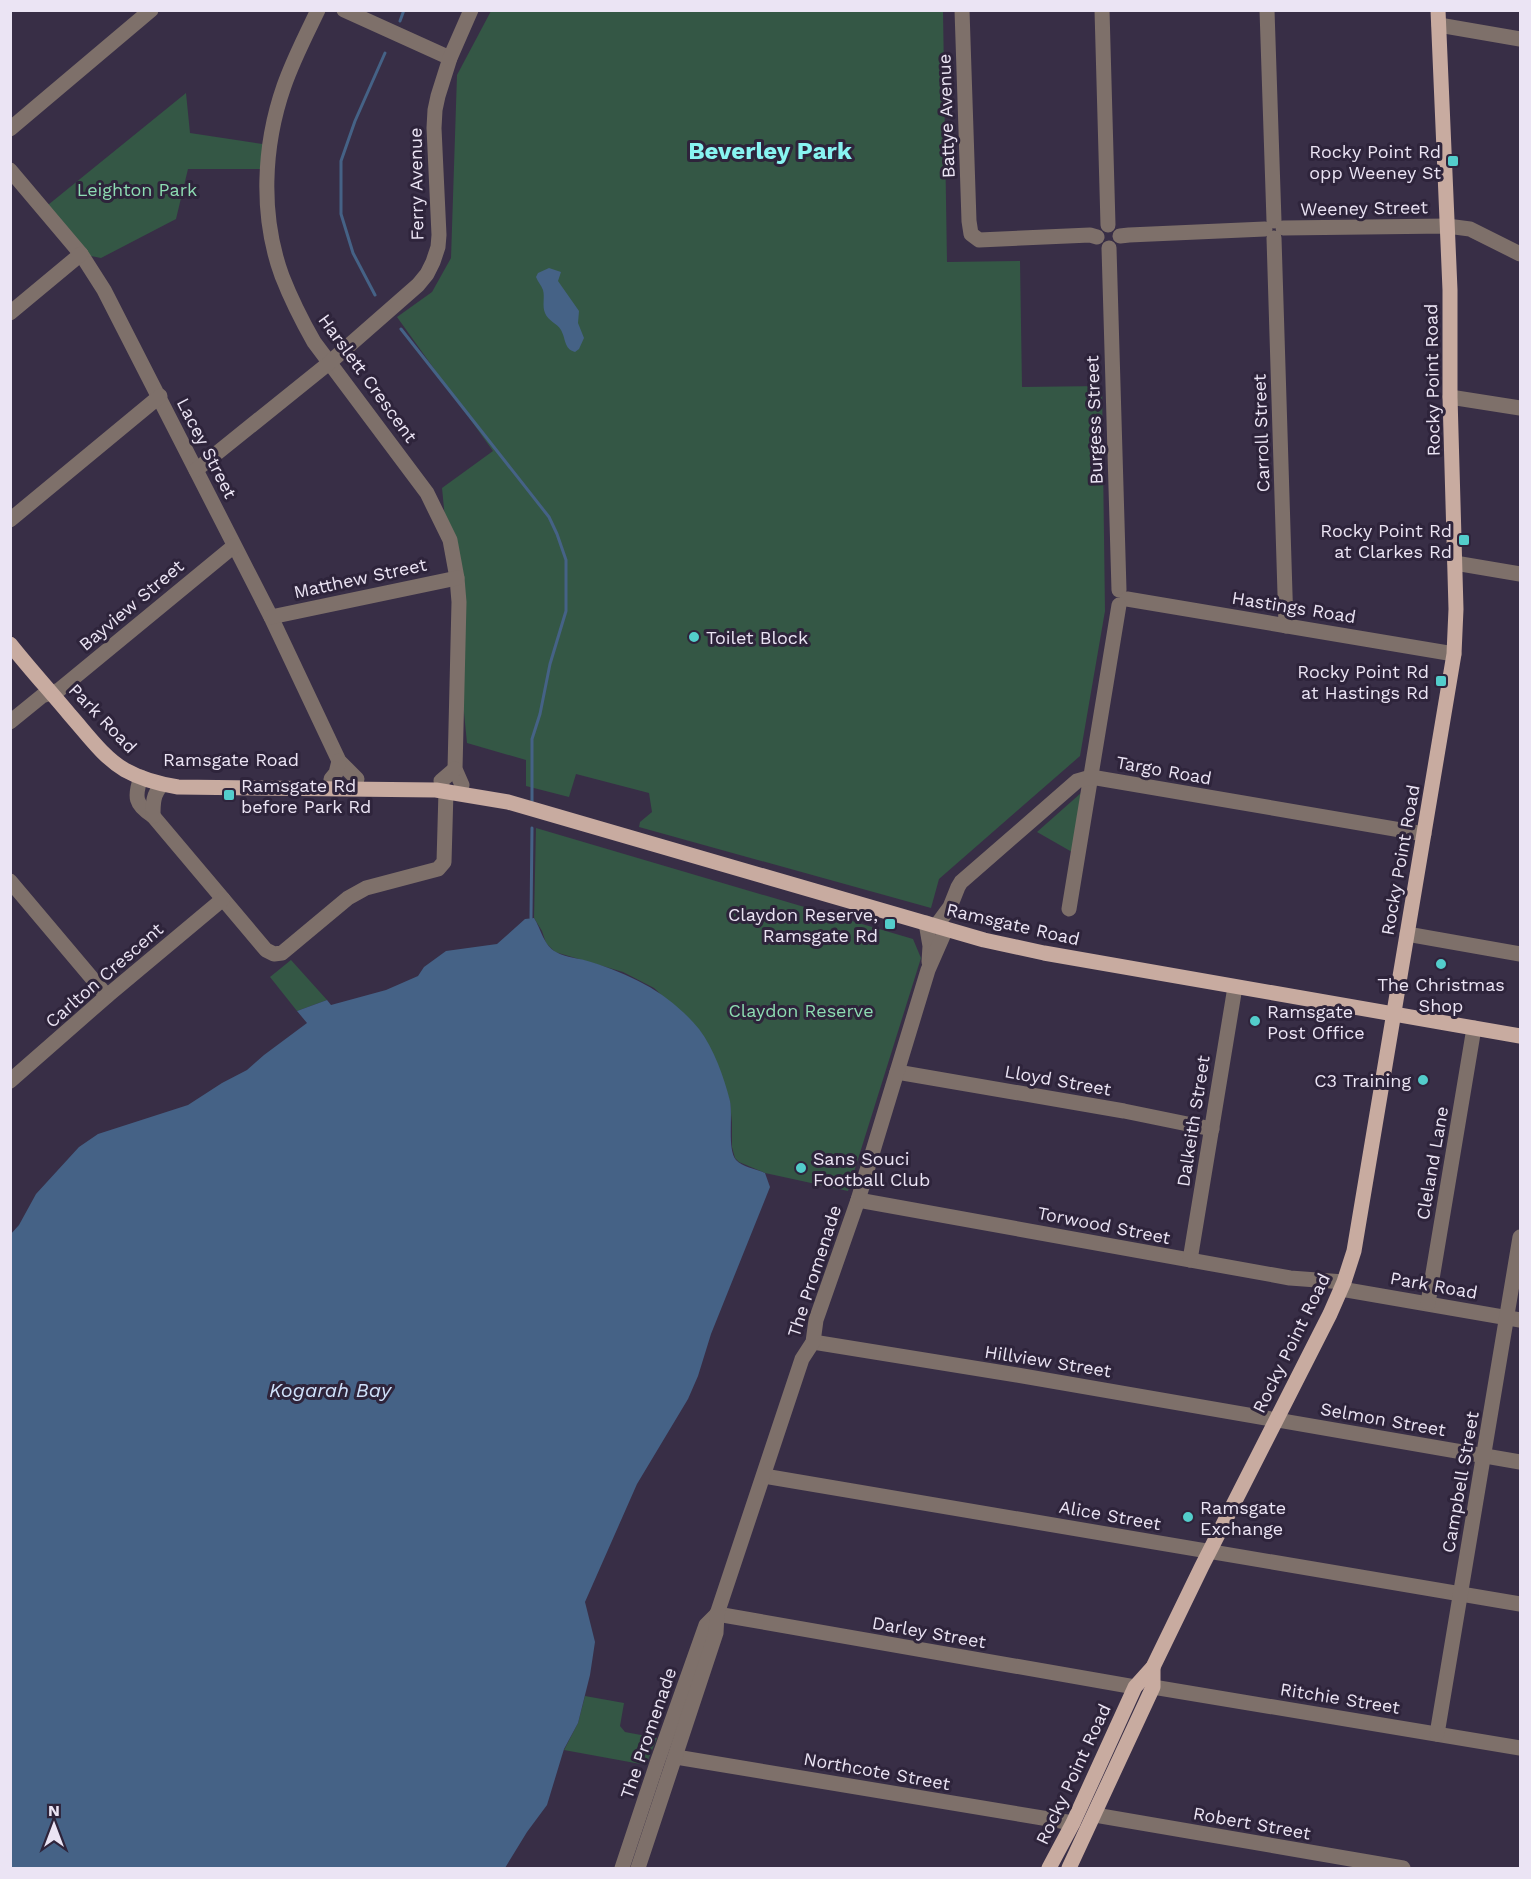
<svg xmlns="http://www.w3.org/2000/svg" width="1531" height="1879" font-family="'Work Sans',sans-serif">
<rect width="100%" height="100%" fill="#382e46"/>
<g fill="#345745">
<polygon points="491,11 943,11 947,262 1020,261 1022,387 1102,386 1105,611 1080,756 939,879 931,908 639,827 640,822 652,812 649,793 576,774 569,797 526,786 526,760 467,743 442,488 493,451 397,317 432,292 451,258 457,75"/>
<polygon points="186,93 190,133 269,145 267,169 188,169 176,219 101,258 81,254 43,209"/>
<polygon points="1081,793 1072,852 1037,832"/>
<polygon points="536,828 913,939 921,958 848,1191 765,1173 739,1162 735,1158 732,1147 732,1123 730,1102 719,1068 700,1031 654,988 623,972 555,952 546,943 542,931 534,918"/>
<polygon points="291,960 327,1000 297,1011 270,977"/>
<polygon points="585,1696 624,1703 620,1726 625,1732 657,1738 646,1765 564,1750 578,1723"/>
</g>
<g fill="#456286">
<path d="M549,268L561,272L558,281L579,311L578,323L584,338L579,349L575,352C564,349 566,339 561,330C557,323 548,321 545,313C542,306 545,297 543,290C541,285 538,282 536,277L538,273Z"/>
<path d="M534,918C541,929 544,946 556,952C566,958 580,958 591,962C634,976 669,993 699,1029C714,1049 724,1077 730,1101C733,1116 727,1149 736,1160C742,1167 757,1169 765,1173L770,1187L711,1334L698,1376L688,1399L637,1484L585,1602L595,1642L590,1675L578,1723L564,1749L547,1805L527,1832L505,1868H11L10,1235L19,1225L36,1194L79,1147L98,1134L188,1105L222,1083L247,1070L264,1055L307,1023L297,1011L327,1000L331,1005L386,990L418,976L424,967L446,951L497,944L525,919Z"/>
</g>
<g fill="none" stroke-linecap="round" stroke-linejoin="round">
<g stroke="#456286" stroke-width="3">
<polyline points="400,21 404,10"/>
<polyline points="375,295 353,253 341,214 341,161 355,121 385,53"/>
<polyline points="401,329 549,517 557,534 566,560 566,611 550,664 540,714 532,739 532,802"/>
<polyline points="531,918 532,828"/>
</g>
<g stroke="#7e706a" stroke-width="15">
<path d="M318,10C306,35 293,60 284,86C263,146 260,216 282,276C291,299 302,321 314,342L427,493L450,540L457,578L459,602L455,769L462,785"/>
<polyline points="344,10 450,58"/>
<polyline points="962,10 969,221 971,234 979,240 1090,235 1097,237"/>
<polyline points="1102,10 1108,225"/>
<polyline points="1267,10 1274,221"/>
<polyline points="1439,25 1520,39"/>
<polyline points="10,129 151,10"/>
<polyline points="10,170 81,254 104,290 271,617 339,761 357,779"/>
<polyline points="1283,228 1447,226 1470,229 1520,254"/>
<polyline points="1120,236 1129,235 1265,229"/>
<polyline points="1274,238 1286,626"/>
<polyline points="1109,248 1119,590"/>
<polyline points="10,313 81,254"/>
<polyline points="1450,397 1520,408"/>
<polyline points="196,470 329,363 418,285 427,274 433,262 438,247 439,235 434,128 435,110 438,96 450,58 471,10"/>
<polyline points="10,520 160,396"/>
<polyline points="1455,563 1520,574"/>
<polyline points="1127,599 1454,654"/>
<polyline points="271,617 457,578"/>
<polyline points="10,722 42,696 59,690 234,546"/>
<path d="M141,777C134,797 135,805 153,816L266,950L274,954L282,953L348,898L366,888L438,869L444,862L446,791"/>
<polyline points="331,779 336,773 339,761"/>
<polyline points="441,781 455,769"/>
<path d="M153,816C153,803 153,794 162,785"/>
<polyline points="10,881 107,996"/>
<polyline points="1069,909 1119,605"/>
<polyline points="926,923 930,946 929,962"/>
<polyline points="936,926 950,907 958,887 961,882 1077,781 1091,777 1424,834"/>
<polyline points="1407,934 1520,954"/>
<polyline points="897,1072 1124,1111 1212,1129"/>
<polyline points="10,1081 107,996 223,899"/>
<polyline points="858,1200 1290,1278 1344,1282"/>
<polyline points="1190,1260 1235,987"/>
<polyline points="1341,1289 1520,1320"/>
<polyline points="1428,1303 1474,1028"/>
<polyline points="813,1342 1017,1375 1520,1462"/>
<polyline points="764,1476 1520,1604"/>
<polyline points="717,1614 1135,1687"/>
<polyline points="1153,1687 1520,1748"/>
<polyline points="1437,1734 1520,1237"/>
<polyline points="676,1757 1073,1823"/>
<polyline points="1095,1815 1403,1868"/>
<polyline points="622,1868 657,1763 706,1625 717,1614"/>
<polyline points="638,1868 716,1633 717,1614 802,1359 813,1342 816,1320 858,1200 928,970 946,929"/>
</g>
<g stroke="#c8aba0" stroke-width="15">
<path d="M10,644C29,668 50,691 70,715C87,734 103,757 125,770C141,779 159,784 178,787L436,790L508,802L946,929L984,940L1044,953L1520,1036"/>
<polyline points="1049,1868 1073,1823 1135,1687 1153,1667 1202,1566 1330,1314 1344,1282 1354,1251 1454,654 1456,609 1450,397 1450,290 1438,10"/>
<polyline points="1069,1868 1153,1687 1153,1667"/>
</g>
</g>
<g fill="#53cdcb" stroke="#2e243b" stroke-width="2">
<rect x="1447" y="155" width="12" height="12" rx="3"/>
<rect x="1458" y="534" width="12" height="12" rx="3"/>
<circle cx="694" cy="637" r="6"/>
<rect x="1435" y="675" width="12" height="12" rx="3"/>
<rect x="223" y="789" width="12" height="12" rx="3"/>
<rect x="884" y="918" width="12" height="12" rx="3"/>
<circle cx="1441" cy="964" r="6"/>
<circle cx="1255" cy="1021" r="6"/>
<circle cx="1423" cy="1080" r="6"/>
<circle cx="801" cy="1168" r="6"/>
<circle cx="1188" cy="1517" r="6"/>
</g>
<g text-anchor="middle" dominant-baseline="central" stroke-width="6" stroke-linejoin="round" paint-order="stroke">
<g font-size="18" fill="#ebe4f4" stroke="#2e243b">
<text transform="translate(946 116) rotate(-92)">Battye Avenue</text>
<text transform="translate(416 184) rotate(-91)">Ferry Avenue</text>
<text transform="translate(1364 208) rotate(-1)">Weeney Street</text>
<text transform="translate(368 378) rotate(54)">Harslett Crescent</text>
<text transform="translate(1432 380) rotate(-91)">Rocky Point Road</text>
<text transform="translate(1094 420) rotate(-92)">Burgess Street</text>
<text transform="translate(1261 433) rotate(-92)">Carroll Street</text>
<text transform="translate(207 448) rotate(63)">Lacey Street</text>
<text transform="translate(360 578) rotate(-12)">Matthew Street</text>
<text transform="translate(131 605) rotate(-40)">Bayview Street</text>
<text transform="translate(1294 607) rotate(9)">Hastings Road</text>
<text transform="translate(103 718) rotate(46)">Park Road</text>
<text x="231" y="759">Ramsgate Road</text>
<text transform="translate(1164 770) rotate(10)">Targo Road</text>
<text transform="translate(1400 860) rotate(-80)">Rocky Point Road</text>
<text transform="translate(1013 924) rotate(13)">Ramsgate Road</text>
<text transform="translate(104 975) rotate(-41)">Carlton Crescent</text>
<text transform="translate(1058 1080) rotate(10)">Lloyd Street</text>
<text transform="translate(1193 1121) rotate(-81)">Dalkeith Street</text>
<text transform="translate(1432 1163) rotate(-80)">Cleland Lane</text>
<text transform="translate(1104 1225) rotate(11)">Torwood Street</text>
<text transform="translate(814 1271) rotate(-72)">The Promenade</text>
<text transform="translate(1434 1285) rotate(10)">Park Road</text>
<text transform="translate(1291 1343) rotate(-64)">Rocky Point Road</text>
<text transform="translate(1048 1361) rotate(9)">Hillview Street</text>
<text transform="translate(1383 1419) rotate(10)">Selmon Street</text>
<text transform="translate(1460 1482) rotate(-80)">Campbell Street</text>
<text transform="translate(1110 1515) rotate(10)">Alice Street</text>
<text transform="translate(929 1632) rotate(10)">Darley Street</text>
<text transform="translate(1340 1698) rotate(9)">Ritchie Street</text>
<text transform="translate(648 1733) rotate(-71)">The Promenade</text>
<text transform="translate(877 1771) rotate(10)">Northcote Street</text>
<text transform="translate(1073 1774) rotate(-65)">Rocky Point Road</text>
<text transform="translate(1252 1823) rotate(10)">Robert Street</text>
</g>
<g font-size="18" fill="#ebe4f4" stroke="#2e243b" text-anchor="end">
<text x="1441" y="151">Rocky Point Rd<tspan x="1441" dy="21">opp Weeney St</tspan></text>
<text x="1452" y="530">Rocky Point Rd<tspan x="1452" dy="21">at Clarkes Rd</tspan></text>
<text x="706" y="637" text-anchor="start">Toilet Block</text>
<text x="1429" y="671">Rocky Point Rd<tspan x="1429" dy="21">at Hastings Rd</tspan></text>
<text x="241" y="785" text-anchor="start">Ramsgate Rd<tspan x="241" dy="21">before Park Rd</tspan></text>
<text x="878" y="914">Claydon Reserve,<tspan x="878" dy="21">Ramsgate Rd</tspan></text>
<text x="1441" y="984" text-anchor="middle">The Christmas<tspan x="1441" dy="21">Shop</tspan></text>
<text x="1267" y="1011" text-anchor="start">Ramsgate<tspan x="1267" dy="21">Post Office</tspan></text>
<text x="1411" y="1080">C3 Training</text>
<text x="813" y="1158" text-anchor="start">Sans Souci<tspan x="813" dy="21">Football Club</tspan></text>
<text x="1200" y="1507" text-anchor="start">Ramsgate<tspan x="1200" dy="21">Exchange</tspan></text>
</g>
<g font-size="18" fill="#8ddcb2" stroke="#2e243b">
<text x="137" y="189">Leighton Park</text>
<text x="801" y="1010">Claydon Reserve</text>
</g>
<g font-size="20" font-style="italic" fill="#d0e2fb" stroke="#2e243b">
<text x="330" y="1390">Kogarah Bay</text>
</g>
<g font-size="24" font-weight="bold" fill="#88f4f1" stroke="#2e243b">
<text x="770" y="151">Beverley Park</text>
</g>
</g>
<rect width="1531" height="1879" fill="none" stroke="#ebe4f4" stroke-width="24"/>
<g transform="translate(54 1825)" stroke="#2e243b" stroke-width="4.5" paint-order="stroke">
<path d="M0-4.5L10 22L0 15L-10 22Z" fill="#ebe4f4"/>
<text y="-9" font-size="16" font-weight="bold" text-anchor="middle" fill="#ebe4f4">N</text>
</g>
</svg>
